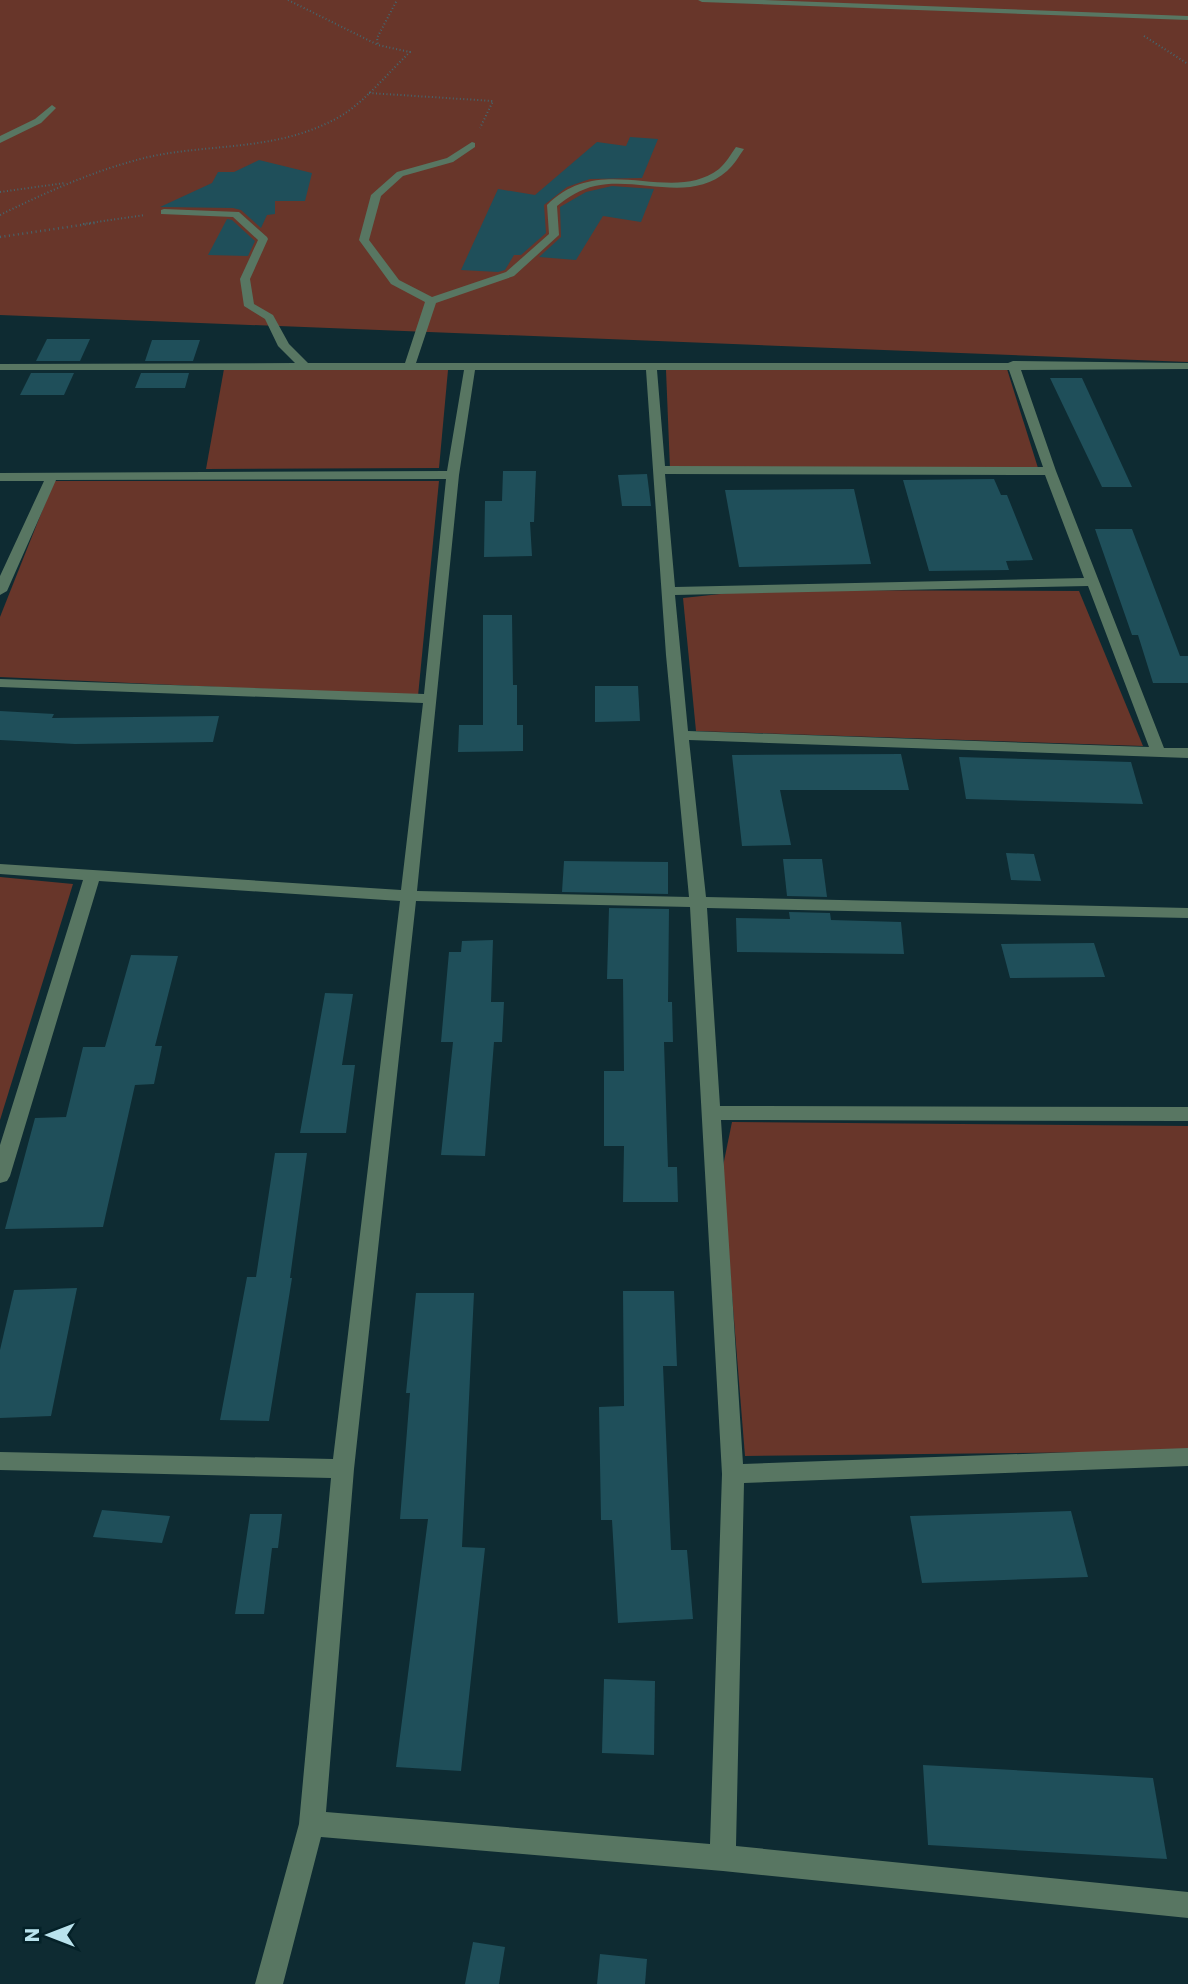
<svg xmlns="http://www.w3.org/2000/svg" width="1188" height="1984" font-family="Poppins,sans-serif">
<rect width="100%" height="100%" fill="#0e2b32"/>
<g fill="#68362a">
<polygon points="0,0 1188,0 1188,362 0,315"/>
<polygon points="224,369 448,370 439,468 206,469"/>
<polygon points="1007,369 1038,468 670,469 666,370"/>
<polygon points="54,481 439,481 418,696 0,677 0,617"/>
<polygon points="758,590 1079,591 1143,746 696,731 683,598"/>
<polygon points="0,877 73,884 0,1120"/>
<polygon points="732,1122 1188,1126 1188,1451 745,1456 722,1171"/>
</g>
<g fill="#1f4f5a">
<polygon points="630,137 658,139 642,178 590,179 567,187 544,205 546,233 521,255 514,255 505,270 498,272 461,270 498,189 535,195 597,142 626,146"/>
<polygon points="259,160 312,173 305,201 275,201 275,214 267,215 261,228 241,210 233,208 160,207 212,183 218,172 234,172"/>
<polygon points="612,186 654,189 641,222 603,216 576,260 539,257 561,237 560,207 586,192"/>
<polygon points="227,219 232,220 255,241 248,256 208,255"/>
<polygon points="47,339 90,339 80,361 36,361"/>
<polygon points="152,340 200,340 193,361 145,361"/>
<polygon points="31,373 74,373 64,395 20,395"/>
<polygon points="141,373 189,373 185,388 135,388"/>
<polygon points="1050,378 1082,378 1132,487 1102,487"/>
<polygon points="503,471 536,471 534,522 530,522 532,556 484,557 485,501 502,501"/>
<polygon points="647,474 651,506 622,506 618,475"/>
<polygon points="994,479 1001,495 1007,495 1033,560 1006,561 1009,570 929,571 903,480"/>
<polygon points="854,489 871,564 739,567 725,490"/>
<polygon points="1095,529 1132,529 1180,656 1188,656 1188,683 1153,683 1138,635 1132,635"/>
<polygon points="483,615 512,615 513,685 517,685 517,725 523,725 523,751 458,752 459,725 483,725"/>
<polygon points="595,686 638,686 640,721 595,722"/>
<polygon points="0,711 54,714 52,718 219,716 213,742 75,744 0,740"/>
<polygon points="901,754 909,790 780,790 791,845 742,846 732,755"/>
<polygon points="959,757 1131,762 1143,804 966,799"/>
<polygon points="1006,853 1034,854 1041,881 1011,880"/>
<polygon points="783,859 822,859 827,897 787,896"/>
<polygon points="564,861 668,862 668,894 562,892"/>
<polygon points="609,908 669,909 668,1002 672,1002 673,1042 664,1042 668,1167 677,1167 678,1202 623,1202 624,1146 604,1146 604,1071 624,1071 623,979 607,979"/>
<polygon points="789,912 830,913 831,920 901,922 904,954 737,952 736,918 790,919"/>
<polygon points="493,940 491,1002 504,1002 502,1042 494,1042 485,1156 441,1155 453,1042 441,1042 449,952 461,952 462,941"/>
<polygon points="1094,943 1105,977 1010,978 1001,944"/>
<polygon points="131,955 178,956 155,1046 162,1046 154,1084 135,1085 103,1227 5,1229 35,1118 66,1117 83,1047 105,1047"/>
<polygon points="325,993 353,994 342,1065 355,1065 346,1133 300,1133"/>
<polygon points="275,1153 307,1153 290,1278 292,1278 269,1421 220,1420 247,1277 256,1277"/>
<polygon points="77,1288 51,1416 0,1418 0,1350 14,1290"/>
<polygon points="623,1291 674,1291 677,1366 663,1366 671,1550 687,1550 693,1619 618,1623 612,1520 601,1520 599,1407 624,1406"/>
<polygon points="416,1293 474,1293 462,1547 485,1548 461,1771 396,1767 428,1519 400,1519 410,1393 406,1393"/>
<polygon points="102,1510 170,1516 162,1543 93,1537"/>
<polygon points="1071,1511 1088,1577 922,1583 910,1516"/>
<polygon points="250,1514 282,1514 278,1548 272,1548 264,1614 235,1614"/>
<polygon points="604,1679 655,1681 654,1755 602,1753"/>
<polygon points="923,1765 1153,1778 1167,1859 928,1845"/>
<polygon points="473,1942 505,1947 499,1984 465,1984"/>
<polygon points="600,1954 647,1959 645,1984 597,1984"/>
</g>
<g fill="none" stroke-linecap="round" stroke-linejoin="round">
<g stroke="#45666e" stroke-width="2" stroke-dasharray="1 2.5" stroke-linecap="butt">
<polyline points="288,0 378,45"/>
<polyline points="1144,36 1188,64"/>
<polyline points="369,93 493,101 480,128"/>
<polyline points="0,192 65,183"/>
<path d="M0,215C49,191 99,168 153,156C218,143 284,151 344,114C366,100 390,71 410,52L378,45L377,38L397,0"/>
<polyline points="83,224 145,215"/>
</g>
<polyline stroke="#45666e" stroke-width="2.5" stroke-dasharray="1 3.5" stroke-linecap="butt" points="0,237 95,223"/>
<g fill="#587662" fill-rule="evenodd">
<polygon points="698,0 764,0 1188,16 1188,20 702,2"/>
<polygon points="52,105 56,108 41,123 0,143 0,136 35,119"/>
<path d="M472,142L475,143V147L453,162L403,176L381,196L369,240L399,280L432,297L506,272L549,234L547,205C601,150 670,206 719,169C726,163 731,154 736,147L744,149C739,156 734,165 727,171C690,204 638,176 595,186C581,189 568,197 557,206L559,235L514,276L436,303L416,363H1008L1013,361L1188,363V369L1021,370L1056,471L1164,748H1188V758L689,740L706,897L1188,908V918L707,908L720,1106L1188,1107V1121L721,1120L743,1464L1188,1448V1466L744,1483L736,1846L1188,1892V1918L723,1871L321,1837L283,1984H255L299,1824L331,1478L0,1470V1452L333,1459L400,901L99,881L10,1176L7,1181L0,1183V1145L83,880L0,874V864L401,890L423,703L0,687V679L424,694L446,479L56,480L7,591L0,595V576L44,481H0V473L447,471L464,370H0V364L295,363L278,346L265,319L244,306L240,279L258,240L233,217L161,214V210L164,209L239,212L267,237L268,239L250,279L254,304L273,315L289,344L308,363H405L425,302L391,284L359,240L371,195L397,172L447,158ZM475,370H646L666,655L689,897L417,891L459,475ZM657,370H1009L1043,467L665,466ZM665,474L1045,475L1084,578L675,587ZM1088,586L1149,747L688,731L675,595ZM416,901L690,907L722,1474L710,1844L326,1812L354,1469Z"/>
</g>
</g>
<g transform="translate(49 1935) rotate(270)" stroke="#042128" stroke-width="5" paint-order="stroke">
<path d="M0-5L12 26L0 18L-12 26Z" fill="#b9e3ed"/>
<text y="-10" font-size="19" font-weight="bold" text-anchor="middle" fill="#b9e3ed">N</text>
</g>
</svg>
